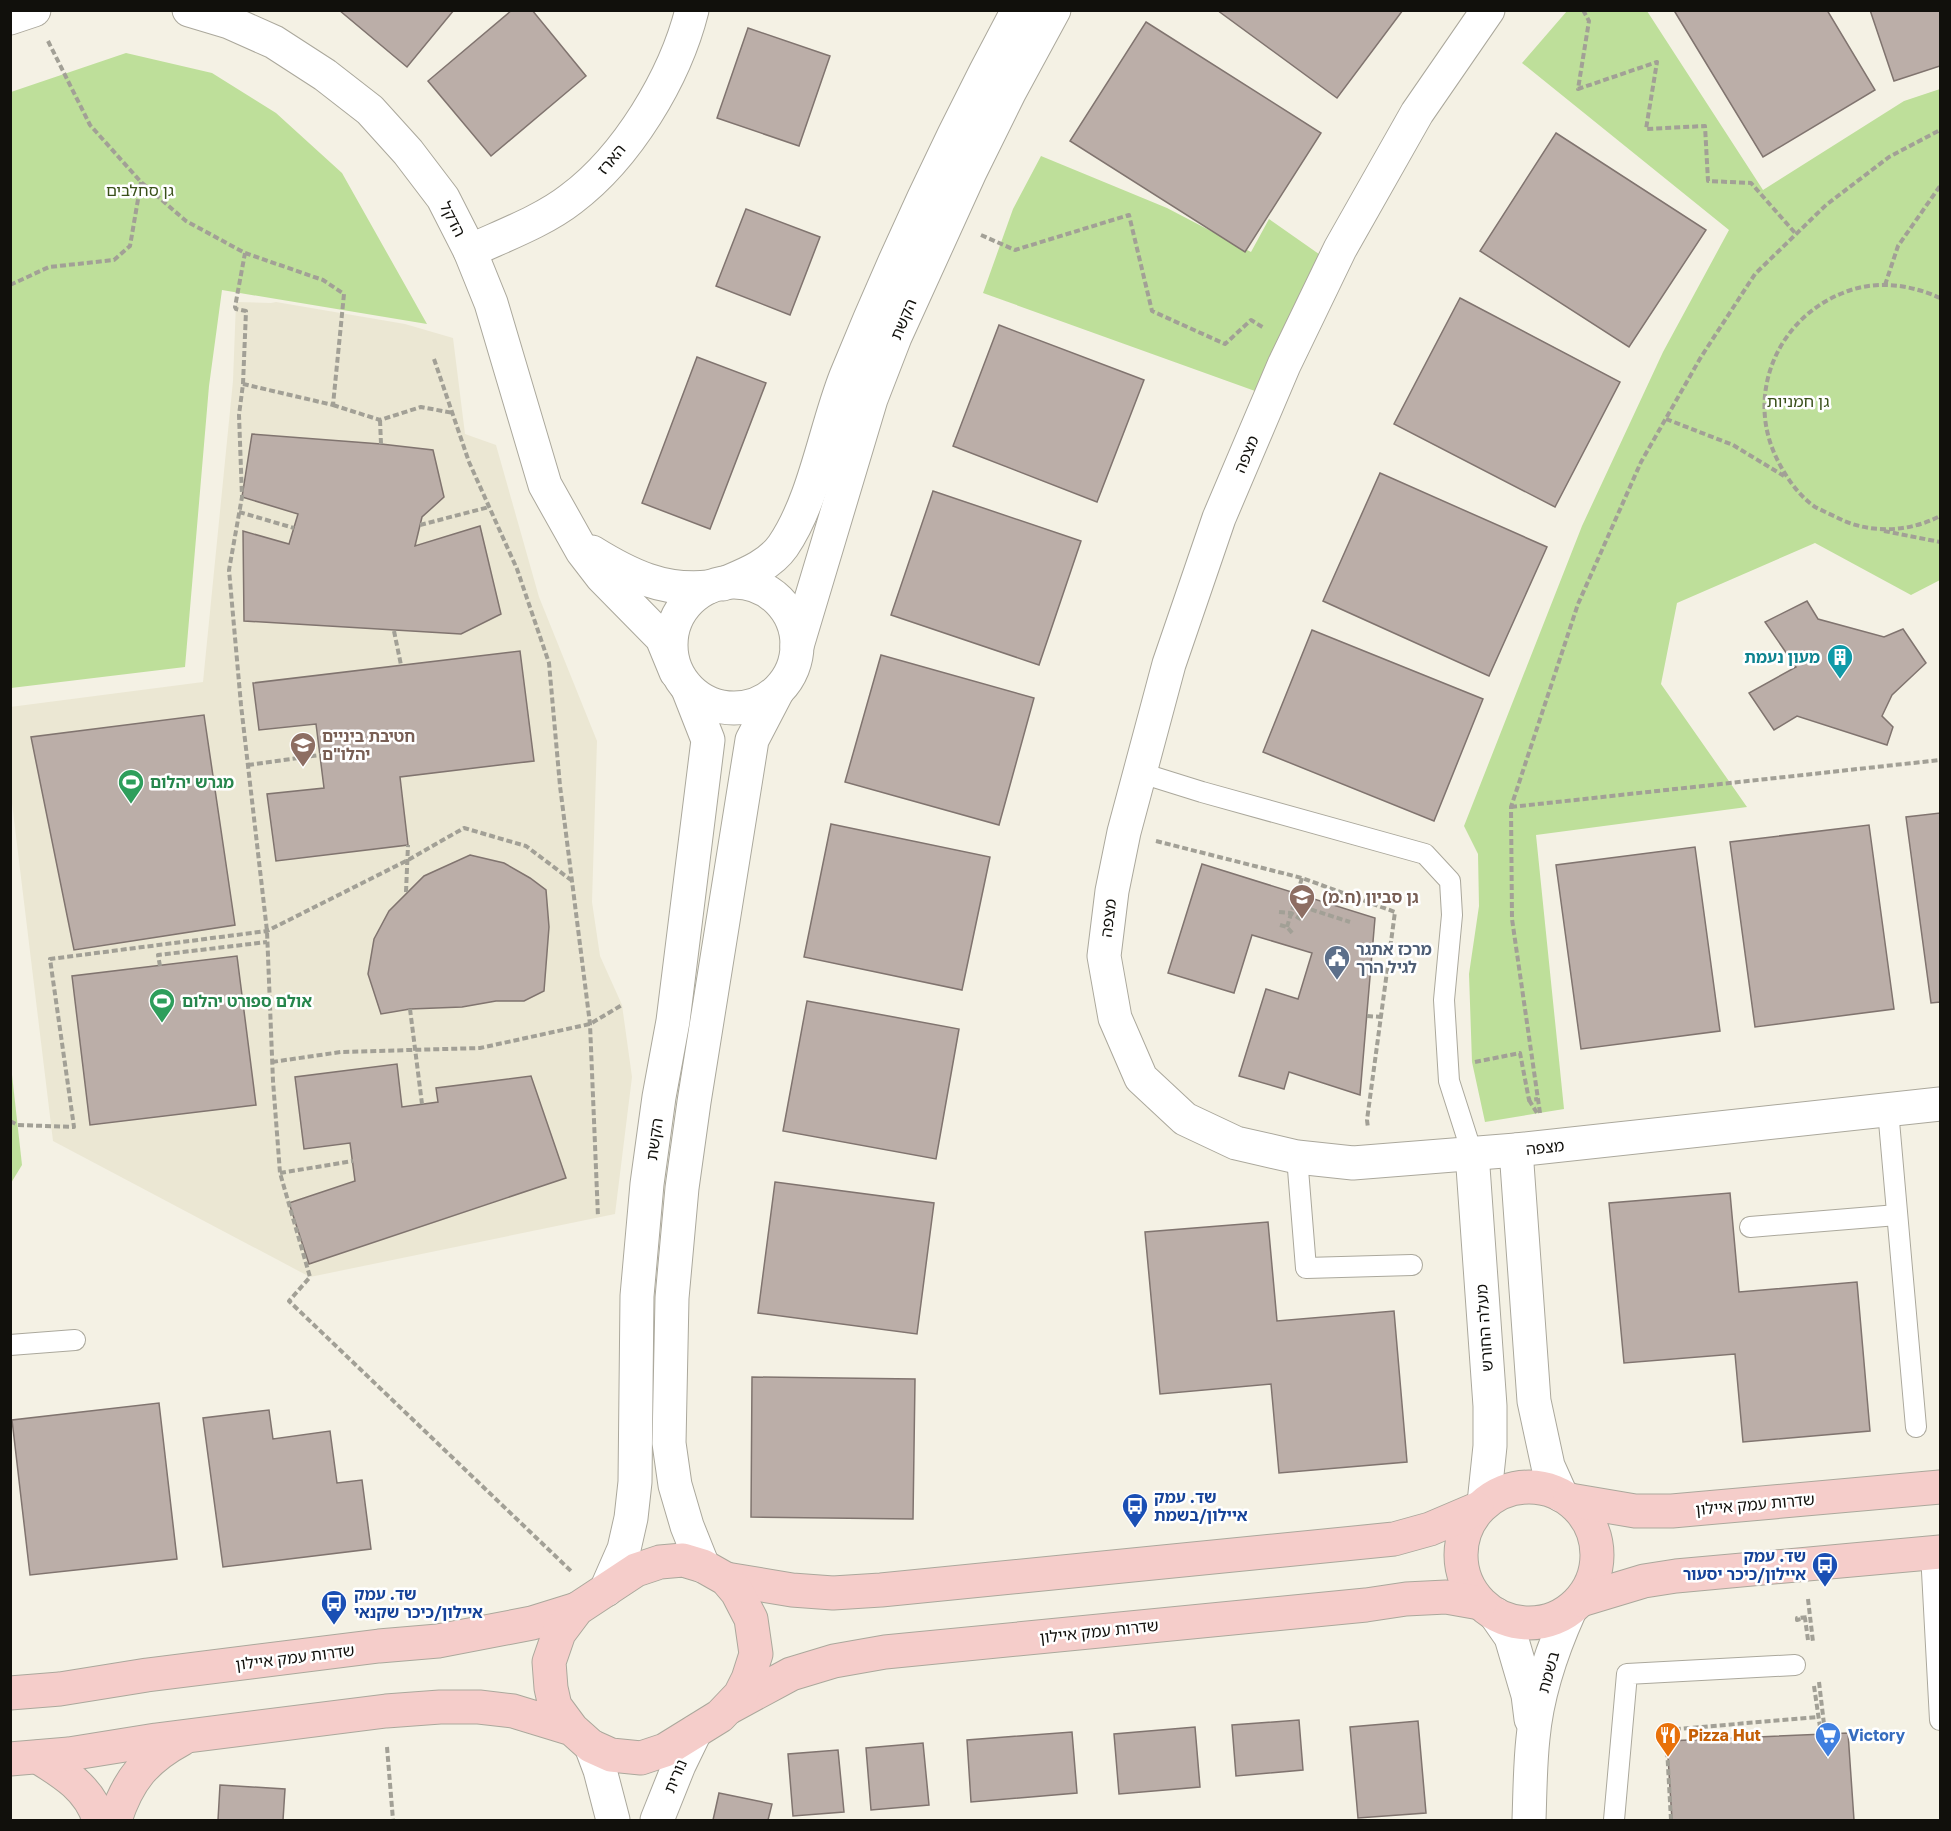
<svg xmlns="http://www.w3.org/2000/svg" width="1951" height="1831" font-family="'Golos Text','Noto Sans Hebrew',sans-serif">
<rect width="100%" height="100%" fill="#f4f1e4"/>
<polygon fill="#ebe7d3" points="236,302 271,303 276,302 405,324 453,338 465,434 496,445 539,597 597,741 592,902 600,956 622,1005 632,1077 615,1214 310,1277 53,1141 11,795 10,707 203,682 233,381"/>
<g fill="#bedf9a">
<polygon points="1567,11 1647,11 1763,190 1904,101 1940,89 1940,580 1911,595 1815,543 1677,603 1661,684 1747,807 1536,835 1564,1109 1485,1122 1472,1062 1469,974 1479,906 1478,854 1464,826 1582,526 1663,352 1729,230 1522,63"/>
<polygon points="126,53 212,73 276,113 342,173 427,324 222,290 209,386 185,667 11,688 11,92"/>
<polygon points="1041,156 1167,208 1251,252 1269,219 1326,259 1255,391 983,293 1013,209"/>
<polygon points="11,1066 22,1165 11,1183 10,1183"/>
</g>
<g fill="#bbaea8" stroke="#80746f" stroke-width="1.5">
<polygon points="339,10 454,10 407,67"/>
<polygon points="512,10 532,10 586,76 491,156 428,81"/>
<polygon points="1217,10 1403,10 1337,98"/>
<polygon points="1677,10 1827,10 1875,90 1763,157 1675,12"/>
<polygon points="1870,10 1940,10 1940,66 1894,81"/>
<polygon points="1146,22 1321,133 1245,252 1070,141"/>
<polygon points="748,28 830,56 799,146 717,118"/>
<polygon points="1556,133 1706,230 1629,347 1480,251"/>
<polygon points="746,209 820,237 790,315 716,286"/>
<polygon points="1460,298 1620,382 1555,507 1394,424"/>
<polygon points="999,325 1144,380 1097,502 953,446"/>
<polygon points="697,357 766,383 710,529 642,503"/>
<polygon points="252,434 381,444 433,450 444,497 422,517 415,546 480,526 501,614 461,634 244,621 243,531 289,544 298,514 242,497"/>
<polygon points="1380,473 1547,547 1489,676 1323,601"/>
<polygon points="933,491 1081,541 1039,665 891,615"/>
<polygon points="1807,601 1818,619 1884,637 1903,629 1926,663 1892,695 1882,716 1893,727 1887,745 1797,716 1774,730 1749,693 1796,667 1765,622"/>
<polygon points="1312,630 1483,699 1434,821 1263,752"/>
<polygon points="520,651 534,761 400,777 408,845 276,861 267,794 324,788 316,724 259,730 253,683"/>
<polygon points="881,655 1034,698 999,825 845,782"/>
<polygon points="204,715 235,925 74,950 31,737"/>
<polygon points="1940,813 1940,1002 1931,1003 1906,817"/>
<polygon points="831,824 990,857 962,990 804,957"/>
<polygon points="1869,825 1894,1009 1755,1027 1730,842"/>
<polygon points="1695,847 1720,1031 1581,1049 1556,865"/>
<polygon points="470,855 504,863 530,878 546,890 549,927 544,991 524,1001 496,1001 462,1007 410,1009 381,1014 368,974 374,939 389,911 424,876"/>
<polygon points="1202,864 1375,918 1360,1095 1289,1072 1284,1089 1239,1076 1266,989 1298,999 1312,953 1252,935 1234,993 1168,973"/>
<polygon points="237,956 256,1105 90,1125 72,976"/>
<polygon points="807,1001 959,1029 936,1159 783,1131"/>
<polygon points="397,1064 402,1107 438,1102 436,1088 531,1076 566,1178 309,1264 289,1203 355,1181 350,1143 304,1149 295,1077"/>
<polygon points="775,1182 934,1203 917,1334 758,1313"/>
<polygon points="1730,1193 1739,1292 1857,1282 1870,1431 1743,1442 1735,1354 1624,1363 1609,1203"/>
<polygon points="1268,1222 1277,1321 1394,1311 1407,1462 1279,1473 1271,1384 1160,1394 1145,1232"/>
<polygon points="752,1377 915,1379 913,1519 751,1517"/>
<polygon points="159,1403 177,1559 30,1575 12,1420"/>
<polygon points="269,1410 273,1439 330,1431 337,1483 362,1480 371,1549 223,1567 203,1418"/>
<polygon points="1299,1720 1303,1770 1236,1776 1232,1725"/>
<polygon points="1418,1721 1426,1813 1358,1818 1350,1727"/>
<polygon points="1195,1727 1200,1787 1119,1794 1114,1734"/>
<polygon points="1072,1732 1077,1793 971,1802 967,1740"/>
<polygon points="1848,1733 1854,1820 1672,1820 1667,1741"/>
<polygon points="923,1743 929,1805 871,1810 866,1748"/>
<polygon points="838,1750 844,1812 793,1816 788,1754"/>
<polygon points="220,1785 285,1789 283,1820 218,1820"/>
<polygon points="719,1793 772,1804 768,1820 713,1820"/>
</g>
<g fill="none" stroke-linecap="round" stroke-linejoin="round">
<g stroke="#aba89c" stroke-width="22">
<g id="service">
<polyline points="1138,772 1202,792 1425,854 1450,881 1452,915 1444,1000 1449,1081 1472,1153"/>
<polyline points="1888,1110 1916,1427"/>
<polyline points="1297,1157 1306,1268 1412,1265"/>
<polyline points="1750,1227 1897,1215"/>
<polyline points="10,1345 75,1340"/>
<polyline points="1931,1553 1940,1720"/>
<polyline points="1614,1820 1627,1674 1795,1665"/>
</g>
</g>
<g stroke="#aba89c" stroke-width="35">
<g id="minor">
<polyline points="189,10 229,22 274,42 325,75 370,110 408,152 443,198 470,251 491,303 545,485 582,551 602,577 662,638 676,672"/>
<polyline points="1488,10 1417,113 1340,249 1284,365 1219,518 1169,664 1124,832 1112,891 1104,956 1115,1018 1141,1078 1185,1119 1236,1143 1297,1157 1353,1163 1516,1150 1940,1104"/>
<polyline points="10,18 34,10"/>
<path d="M470,251C502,236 543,221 571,199C627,157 675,78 692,10"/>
<path d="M592,552C629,575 664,592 709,587"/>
<polyline points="1516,1150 1534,1401 1548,1466 1561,1495"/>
<polyline points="1472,1153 1490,1406 1490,1446 1484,1503"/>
<polyline points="1495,1614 1511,1637 1528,1695 1531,1719"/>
<polyline points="591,1746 600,1770 613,1820"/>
<polyline points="657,1820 679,1765 695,1732"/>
<path d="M1529,1820C1530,1793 1530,1765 1533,1738C1537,1693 1552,1650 1570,1610"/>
</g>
</g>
<g stroke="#aba89c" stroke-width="35">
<g id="tertiary">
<circle cx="734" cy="645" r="63"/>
<path d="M723,584C744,575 769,566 783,546C815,499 825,429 846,376C897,251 954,129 1018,10"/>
<polyline points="797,646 871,399 895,337 970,172 1009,93 1054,10"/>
<polyline points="703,1566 687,1526 675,1485 669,1443 672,1298 682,1188 694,1102 752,740 777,692"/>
<polyline points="606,1590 624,1549 631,1518 635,1482 637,1296 647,1184 659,1097 673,1021 708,740 688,689"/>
</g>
</g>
<g stroke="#aba89c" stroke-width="35">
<g id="secondary">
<circle cx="1529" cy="1555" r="68"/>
<polyline points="1570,1500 1635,1511 1672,1511 1940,1487"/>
<polyline points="726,1579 792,1590 833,1593 881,1590 1394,1539 1430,1529 1477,1509"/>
<polyline points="1581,1600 1644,1581 1676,1576 1940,1552"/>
<polyline points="10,1693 60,1689 147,1675 379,1646 438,1641 532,1623 577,1609"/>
<polyline points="730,1707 791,1674 834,1661 885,1652 1366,1605 1406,1599 1446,1597 1480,1603"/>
<path d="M38,1757C64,1773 90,1789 99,1820"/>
<polyline points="10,1759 69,1754 156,1740 386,1711 440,1707 479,1707 513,1711 572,1729 591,1746 611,1755 641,1758 665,1750 720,1716 740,1695 748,1679 756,1654 751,1619 737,1592 726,1579 703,1566 683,1560 660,1562 636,1570 577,1609 559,1633 549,1662 551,1688 555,1706 572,1729"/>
<path d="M115,1820C128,1780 145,1759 182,1739"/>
</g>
</g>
<g stroke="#a2a096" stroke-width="4" stroke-dasharray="6 3" stroke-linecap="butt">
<polyline points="1583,10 1589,21 1578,89 1657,62 1646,129 1705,126 1708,181 1751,183 1796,234"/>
<polyline points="48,41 90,125 141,182 186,221 245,253 323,280 344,294 333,405 243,384 239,415 242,497 229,570 241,705 267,931 273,1081 280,1173 310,1277 289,1301 571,1571"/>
<polyline points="981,235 1015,250 1129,215 1152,311 1225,344 1251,320 1264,328"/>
<polyline points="10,285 49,267 114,260 130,246 141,182"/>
<polyline points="1885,285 1898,246 1940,186"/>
<path d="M1940,298C1912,285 1878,280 1848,291C1779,315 1745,392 1776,457C1785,476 1798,495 1815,507C1823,511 1832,515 1840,519C1871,534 1910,532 1940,516"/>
<polyline points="434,359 469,462 517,569 549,663 560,786 590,1024 598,1217"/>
<polyline points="243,384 246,311 236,309 235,307 245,253"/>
<polyline points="333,405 380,420 421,407 453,413"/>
<polyline points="1666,419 1733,445 1784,476"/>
<polyline points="380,420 381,444"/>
<polyline points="239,512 294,528"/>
<polyline points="420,525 489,507"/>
<polyline points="1884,531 1940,542"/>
<polyline points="394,631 401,665"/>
<polyline points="248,765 320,755"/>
<polyline points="1511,807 1940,760"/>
<polyline points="1156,841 1302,878 1395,912 1367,1120 1368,1128"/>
<polyline points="1302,878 1294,904 1350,922"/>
<polyline points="406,892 408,845"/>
<polyline points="1279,912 1291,913 1302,920"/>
<polyline points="1280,925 1287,927 1294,935"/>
<polyline points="1287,927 1294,904"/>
<polyline points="160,966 158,955 267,942"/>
<polyline points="410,1009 422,1104"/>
<polyline points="1367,1016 1382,1017"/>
<polyline points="272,1062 341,1052 480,1048 590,1024 622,1005"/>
<polyline points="1475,1062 1520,1053 1529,1100 1538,1099"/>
<polyline points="1529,1100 1537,1113"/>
<polyline points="1540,1113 1512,919 1511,807 1578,604 1641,462 1701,357 1755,274 1826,205 1889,157 1940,130"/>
<polyline points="10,1121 18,1125 74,1127 50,959 267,931 408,860 464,828 526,846 571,880"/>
<polyline points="280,1173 353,1161"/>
<polyline points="1808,1599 1813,1642"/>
<polyline points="1808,1640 1805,1618 1797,1620 1797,1618 1809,1617"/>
<polyline points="1819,1682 1828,1758"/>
<polyline points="1814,1686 1821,1734"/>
<polyline points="387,1747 393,1820"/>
<polyline points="1671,1820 1666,1730 1818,1717"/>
</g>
<use href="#service" stroke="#fff" stroke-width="20"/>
<use href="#minor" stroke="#fff" stroke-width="33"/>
<use href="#tertiary" stroke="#fff" stroke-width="33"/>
<use href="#secondary" stroke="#f5cdca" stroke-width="33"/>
</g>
<defs>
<g id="building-pin" transform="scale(1.35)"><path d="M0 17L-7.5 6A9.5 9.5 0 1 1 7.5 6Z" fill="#0f9aa8" stroke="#fff"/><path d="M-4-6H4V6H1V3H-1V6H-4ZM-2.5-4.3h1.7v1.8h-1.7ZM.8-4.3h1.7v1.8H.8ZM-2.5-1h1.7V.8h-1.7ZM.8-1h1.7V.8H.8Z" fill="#fff"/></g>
<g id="school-pin" transform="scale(1.35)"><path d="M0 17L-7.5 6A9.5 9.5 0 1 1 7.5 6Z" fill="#8d6e63" stroke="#fff"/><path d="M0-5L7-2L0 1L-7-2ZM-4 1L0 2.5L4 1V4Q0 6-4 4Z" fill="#fff"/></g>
<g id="stadium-pin" transform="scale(1.35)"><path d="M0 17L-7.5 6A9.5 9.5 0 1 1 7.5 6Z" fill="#2e9e5b" stroke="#fff"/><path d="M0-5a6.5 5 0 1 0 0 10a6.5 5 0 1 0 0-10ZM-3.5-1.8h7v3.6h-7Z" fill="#fff"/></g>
<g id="civic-pin" transform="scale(1.35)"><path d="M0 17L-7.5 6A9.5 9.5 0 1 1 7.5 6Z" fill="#5c6f8a" stroke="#fff"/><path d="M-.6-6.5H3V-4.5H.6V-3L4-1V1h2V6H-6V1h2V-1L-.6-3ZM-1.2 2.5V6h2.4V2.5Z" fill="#fff"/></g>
<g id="bus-pin" transform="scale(1.35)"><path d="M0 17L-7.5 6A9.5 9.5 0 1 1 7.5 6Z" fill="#1a4fb4" stroke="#fff"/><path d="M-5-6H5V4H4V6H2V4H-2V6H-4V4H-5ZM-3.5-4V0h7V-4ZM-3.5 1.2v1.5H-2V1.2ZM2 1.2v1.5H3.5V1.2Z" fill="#fff"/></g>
<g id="restaurant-pin" transform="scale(1.35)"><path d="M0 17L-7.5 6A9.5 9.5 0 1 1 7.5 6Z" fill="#e8710a" stroke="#fff"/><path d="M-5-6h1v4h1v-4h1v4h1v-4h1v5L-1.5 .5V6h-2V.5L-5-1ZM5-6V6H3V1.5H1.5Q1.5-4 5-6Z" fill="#fff"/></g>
<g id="supermarket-pin" transform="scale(1.35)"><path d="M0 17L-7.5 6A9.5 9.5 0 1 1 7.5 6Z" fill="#3f7fe0" stroke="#fff"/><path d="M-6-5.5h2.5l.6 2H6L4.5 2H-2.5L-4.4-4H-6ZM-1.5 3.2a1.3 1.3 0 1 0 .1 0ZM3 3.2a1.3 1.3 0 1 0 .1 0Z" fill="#fff"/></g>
</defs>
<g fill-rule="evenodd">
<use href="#building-pin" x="1840" y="657"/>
<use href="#school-pin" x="303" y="745"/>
<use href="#stadium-pin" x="131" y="782"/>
<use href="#school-pin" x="1302" y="897"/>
<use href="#civic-pin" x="1337" y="958"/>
<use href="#stadium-pin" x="162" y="1001"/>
<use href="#bus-pin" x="1135" y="1506"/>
<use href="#bus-pin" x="1825" y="1565"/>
<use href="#bus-pin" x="334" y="1603"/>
<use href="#restaurant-pin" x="1668" y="1735"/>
<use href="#supermarket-pin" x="1828" y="1735"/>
</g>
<g text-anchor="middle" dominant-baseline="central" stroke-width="5" stroke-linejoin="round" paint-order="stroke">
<g font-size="16" fill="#11100c" stroke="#fff">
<text transform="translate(611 159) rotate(-50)">הארז</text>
<text transform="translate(453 219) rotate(63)">הדקל</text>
<text transform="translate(903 319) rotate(-67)">הקשת</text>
<text transform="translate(1246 454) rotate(-67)">מצפה</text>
<text transform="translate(1108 918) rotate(-83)">מצפה</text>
<text transform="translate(654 1139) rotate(-82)">הקשת</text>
<text transform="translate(1545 1147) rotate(-6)">מצפה</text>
<text transform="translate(1484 1328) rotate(-94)">מעלה החורש</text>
<text transform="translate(1755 1504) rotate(-5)">שדרות עמק איילון</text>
<text transform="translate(1099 1631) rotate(-6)">שדרות עמק איילון</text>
<text transform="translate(295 1657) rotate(-7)">שדרות עמק איילון</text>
<text transform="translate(1548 1672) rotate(-75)">בשמת</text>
<text transform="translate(675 1776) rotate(-67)">נורית</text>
</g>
<g font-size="16" fill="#395019" stroke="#fff">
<text x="140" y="190">גן סחלבים</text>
<text x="1798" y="401">גן חמניות</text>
</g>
<g font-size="16" font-weight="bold" fill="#0d838f" stroke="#fff" text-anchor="end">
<text x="1820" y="657">מעון נעמת</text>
</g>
<g font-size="16" font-weight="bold" fill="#785e54" stroke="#fff" text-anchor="start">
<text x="322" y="736">חטיבת ביניים<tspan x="322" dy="18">יהלו"ם</tspan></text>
<text x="1322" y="897">גן סביון (ח.מ)</text>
</g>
<g font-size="16" font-weight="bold" fill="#27864d" stroke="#fff" text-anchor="start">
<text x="150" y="782">מגרש יהלום</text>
<text x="182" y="1001">אולם ספורט יהלום</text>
</g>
<g font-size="16" font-weight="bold" fill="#4e5e75" stroke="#fff" text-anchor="start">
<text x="1356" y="949">מרכז אתגר<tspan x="1356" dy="18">לגיל הרך</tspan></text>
</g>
<g font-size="16" font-weight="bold" fill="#164399" stroke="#fff" text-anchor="start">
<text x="1154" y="1497">שד. עמק<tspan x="1154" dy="18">איילון/בשמת</tspan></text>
<text x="1806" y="1556" text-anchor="end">שד. עמק<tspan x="1806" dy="18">איילון/כיכר יסעור</tspan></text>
<text x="354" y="1594">שד. עמק<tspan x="354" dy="18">איילון/כיכר שקנאי</tspan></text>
</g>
<g font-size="16" font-weight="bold" fill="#c56008" stroke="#fff" text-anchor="start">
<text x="1688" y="1735">Pizza Hut</text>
</g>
<g font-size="16" font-weight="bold" fill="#366cbe" stroke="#fff" text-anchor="start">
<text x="1848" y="1735">Victory</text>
</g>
</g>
<rect width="1951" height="1831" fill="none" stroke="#11100c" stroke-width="24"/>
</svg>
